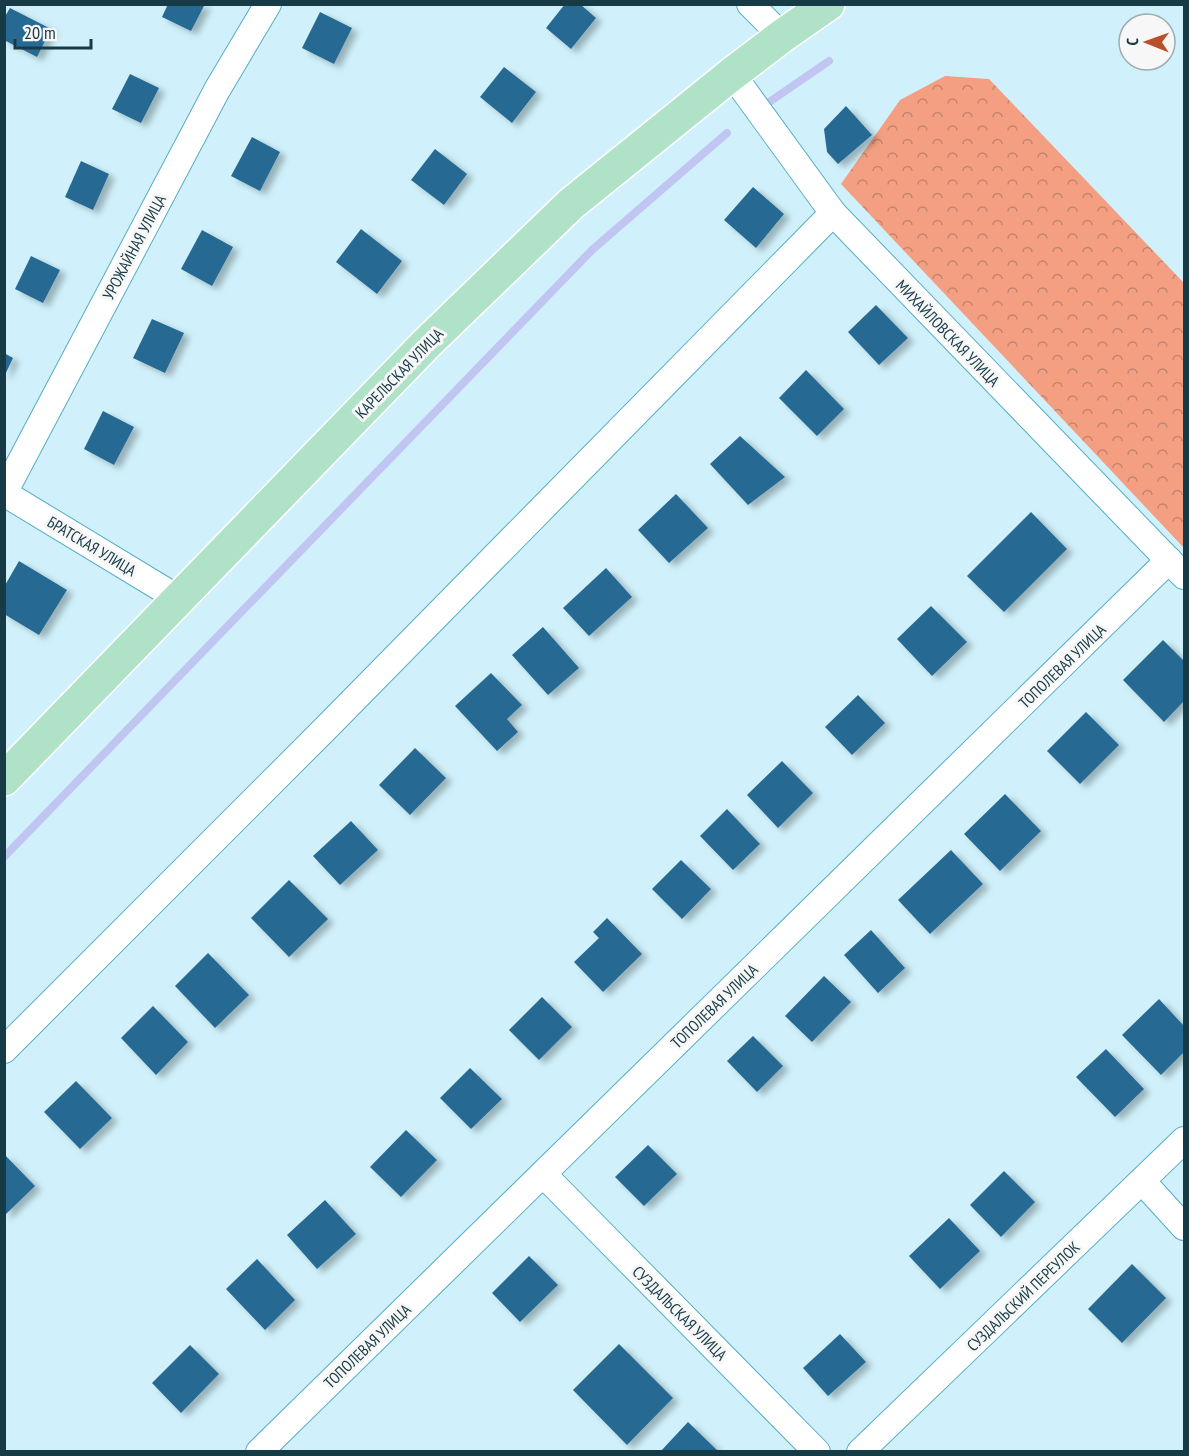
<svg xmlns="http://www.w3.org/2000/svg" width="1189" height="1456" font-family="'PT Sans Narrow',sans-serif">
<defs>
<pattern id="forest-crowns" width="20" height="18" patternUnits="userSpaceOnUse" patternTransform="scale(1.5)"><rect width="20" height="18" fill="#f49f82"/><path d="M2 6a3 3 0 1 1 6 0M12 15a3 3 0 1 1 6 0" fill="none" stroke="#c5836c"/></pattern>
<filter id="shadow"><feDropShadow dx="6" dy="4" stdDeviation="3" flood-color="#0004"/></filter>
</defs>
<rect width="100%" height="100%" fill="#d0f1fb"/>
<polygon fill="url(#forest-crowns)" points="945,76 989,79 1184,283 1184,548 841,184 900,100"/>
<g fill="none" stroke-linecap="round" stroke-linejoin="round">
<g stroke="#c0c5f2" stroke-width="8">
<polyline points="762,107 829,61"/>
<polyline points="4,857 592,250 727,133"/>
</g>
</g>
<g fill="#276a94" filter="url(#shadow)">
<polygon points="168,4 205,4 191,31 162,17"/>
<polygon points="565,4 580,4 596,18 571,49 546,28"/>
<polygon points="10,8 51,29 37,57 4,40 4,18"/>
<polygon points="320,12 352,28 334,64 302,48"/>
<polygon points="504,67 536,92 512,123 480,97"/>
<polygon points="130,74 159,88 141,123 112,109"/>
<polygon points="846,106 872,135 838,164 827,152 824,129"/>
<polygon points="252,137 280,152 260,191 231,176"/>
<polygon points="435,149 467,174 444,205 411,180"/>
<polygon points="81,161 109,174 93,210 65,197"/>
<polygon points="753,187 784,214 756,248 724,220"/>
<polygon points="361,229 402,261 377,294 336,262"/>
<polygon points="202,230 233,247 212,286 181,269"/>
<polygon points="31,256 60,270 43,303 15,289"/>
<polygon points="876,305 908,338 879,365 848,332"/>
<polygon points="152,319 184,333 165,373 133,358"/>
<polygon points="4,353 13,358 4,377"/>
<polygon points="806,370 844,409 817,436 779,398"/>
<polygon points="103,411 134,427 114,465 84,449"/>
<polygon points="740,436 785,477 748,505 710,464"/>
<polygon points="676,494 708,528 669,563 638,530"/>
<polygon points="1031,512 1067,549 1004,612 967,576"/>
<polygon points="19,561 67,590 39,635 4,614 4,587"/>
<polygon points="606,568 632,597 589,636 563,608"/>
<polygon points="931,606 967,642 932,676 897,639"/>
<polygon points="543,627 579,668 548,695 512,655"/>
<polygon points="1163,640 1184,661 1184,701 1164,722 1123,680"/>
<polygon points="491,673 522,705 507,719 518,732 497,751 455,706"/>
<polygon points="858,695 885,723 852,755 825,727"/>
<polygon points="1086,712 1119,745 1080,784 1047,751"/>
<polygon points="415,748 446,778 410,815 379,785"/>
<polygon points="782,761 813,793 778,828 747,795"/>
<polygon points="1005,794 1041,831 1000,871 964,834"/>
<polygon points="727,809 760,844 733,870 700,836"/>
<polygon points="351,821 378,850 340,885 313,856"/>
<polygon points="951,850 983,884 930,934 898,900"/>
<polygon points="681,860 711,889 682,919 652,889"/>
<polygon points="289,880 328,919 289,957 251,918"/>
<polygon points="607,918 642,954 603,992 574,962 599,938 593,932"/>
<polygon points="871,930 905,968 878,993 844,955"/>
<polygon points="208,953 249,995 215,1028 175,986"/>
<polygon points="824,976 851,1002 812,1042 785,1016"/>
<polygon points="542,997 572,1027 539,1060 509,1030"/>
<polygon points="1159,999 1184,1026 1184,1052 1161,1075 1122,1035"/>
<polygon points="153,1006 188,1042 156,1075 121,1038"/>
<polygon points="753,1036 783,1066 757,1092 727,1061"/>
<polygon points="1106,1049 1144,1089 1115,1117 1076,1077"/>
<polygon points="470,1068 502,1099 471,1129 440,1098"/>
<polygon points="76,1081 112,1118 80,1149 44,1112"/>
<polygon points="406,1130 437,1160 401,1197 370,1167"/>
<polygon points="648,1145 677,1174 644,1206 615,1177"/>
<polygon points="4,1154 35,1186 4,1216"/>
<polygon points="1004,1171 1035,1202 1001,1237 970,1205"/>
<polygon points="325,1200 356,1234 317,1269 287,1235"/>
<polygon points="949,1218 980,1251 940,1289 909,1256"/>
<polygon points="529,1256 558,1285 520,1322 492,1293"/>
<polygon points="257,1259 295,1300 265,1330 226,1289"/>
<polygon points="1132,1264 1166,1298 1122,1343 1088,1309"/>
<polygon points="840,1334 866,1362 828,1396 803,1368"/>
<polygon points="619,1344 673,1398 627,1445 573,1390"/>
<polygon points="190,1345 219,1374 181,1413 152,1383"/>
<polygon points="688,1422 719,1452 660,1452"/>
</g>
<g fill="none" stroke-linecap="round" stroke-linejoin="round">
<g stroke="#56adc7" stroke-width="28">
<g id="minor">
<polyline points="750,4 782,36"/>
<polyline points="732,74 833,213 1184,576"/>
<polyline points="4,493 217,90 268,4"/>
<polyline points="4,493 179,599"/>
<polyline points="4,1050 324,730 833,213"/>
<polyline points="543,1174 817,1452"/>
<polyline points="1142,1181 1184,1227"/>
<polyline points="259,1452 1169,560"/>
<polyline points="860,1452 1184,1140"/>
</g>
</g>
<g stroke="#fff" stroke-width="36">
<polyline id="major" points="4,779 427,343 571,204 732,74 782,36 828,4"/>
</g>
<use href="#minor" stroke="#fff" stroke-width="26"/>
<use href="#major" stroke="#b0e2c8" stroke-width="33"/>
</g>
<g text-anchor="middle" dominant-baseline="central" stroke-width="6" stroke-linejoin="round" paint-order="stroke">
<g font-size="16" fill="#163b46" stroke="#f7f7f7">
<text transform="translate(134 247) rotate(-62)">УРОЖАЙНАЯ УЛИЦА</text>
<text transform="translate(948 333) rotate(46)">МИХАЙЛОВСКАЯ УЛИЦА</text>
<text transform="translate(399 373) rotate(-46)">КАРЕЛЬСКАЯ УЛИЦА</text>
<text transform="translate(92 546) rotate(31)">БРАТСКАЯ УЛИЦА</text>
<text transform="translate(1062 666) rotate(-44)">ТОПОЛЕВАЯ УЛИЦА</text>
<text transform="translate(714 1006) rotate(-44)">ТОПОЛЕВАЯ УЛИЦА</text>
<text transform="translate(1023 1296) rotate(-44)">СУЗДАЛЬСКИЙ ПЕРЕУЛОК</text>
<text transform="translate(680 1313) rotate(45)">СУЗДАЛЬСКАЯ УЛИЦА</text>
<text transform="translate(367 1346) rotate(-44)">ТОПОЛЕВАЯ УЛИЦА</text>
</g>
</g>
<rect width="1189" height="1456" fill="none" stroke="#163b46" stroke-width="12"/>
<g transform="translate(1147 42) rotate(271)"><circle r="28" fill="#f7f7f7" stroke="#9dacb0" stroke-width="1.5"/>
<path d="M0-4.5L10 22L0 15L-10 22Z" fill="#b8502a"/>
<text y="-9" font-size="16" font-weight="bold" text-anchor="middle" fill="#163b46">С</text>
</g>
<path d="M15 39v9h76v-9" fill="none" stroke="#163b46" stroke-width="3"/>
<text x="24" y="39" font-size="18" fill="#163b46" stroke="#f7f7f7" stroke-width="4.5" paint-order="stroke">20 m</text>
</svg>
